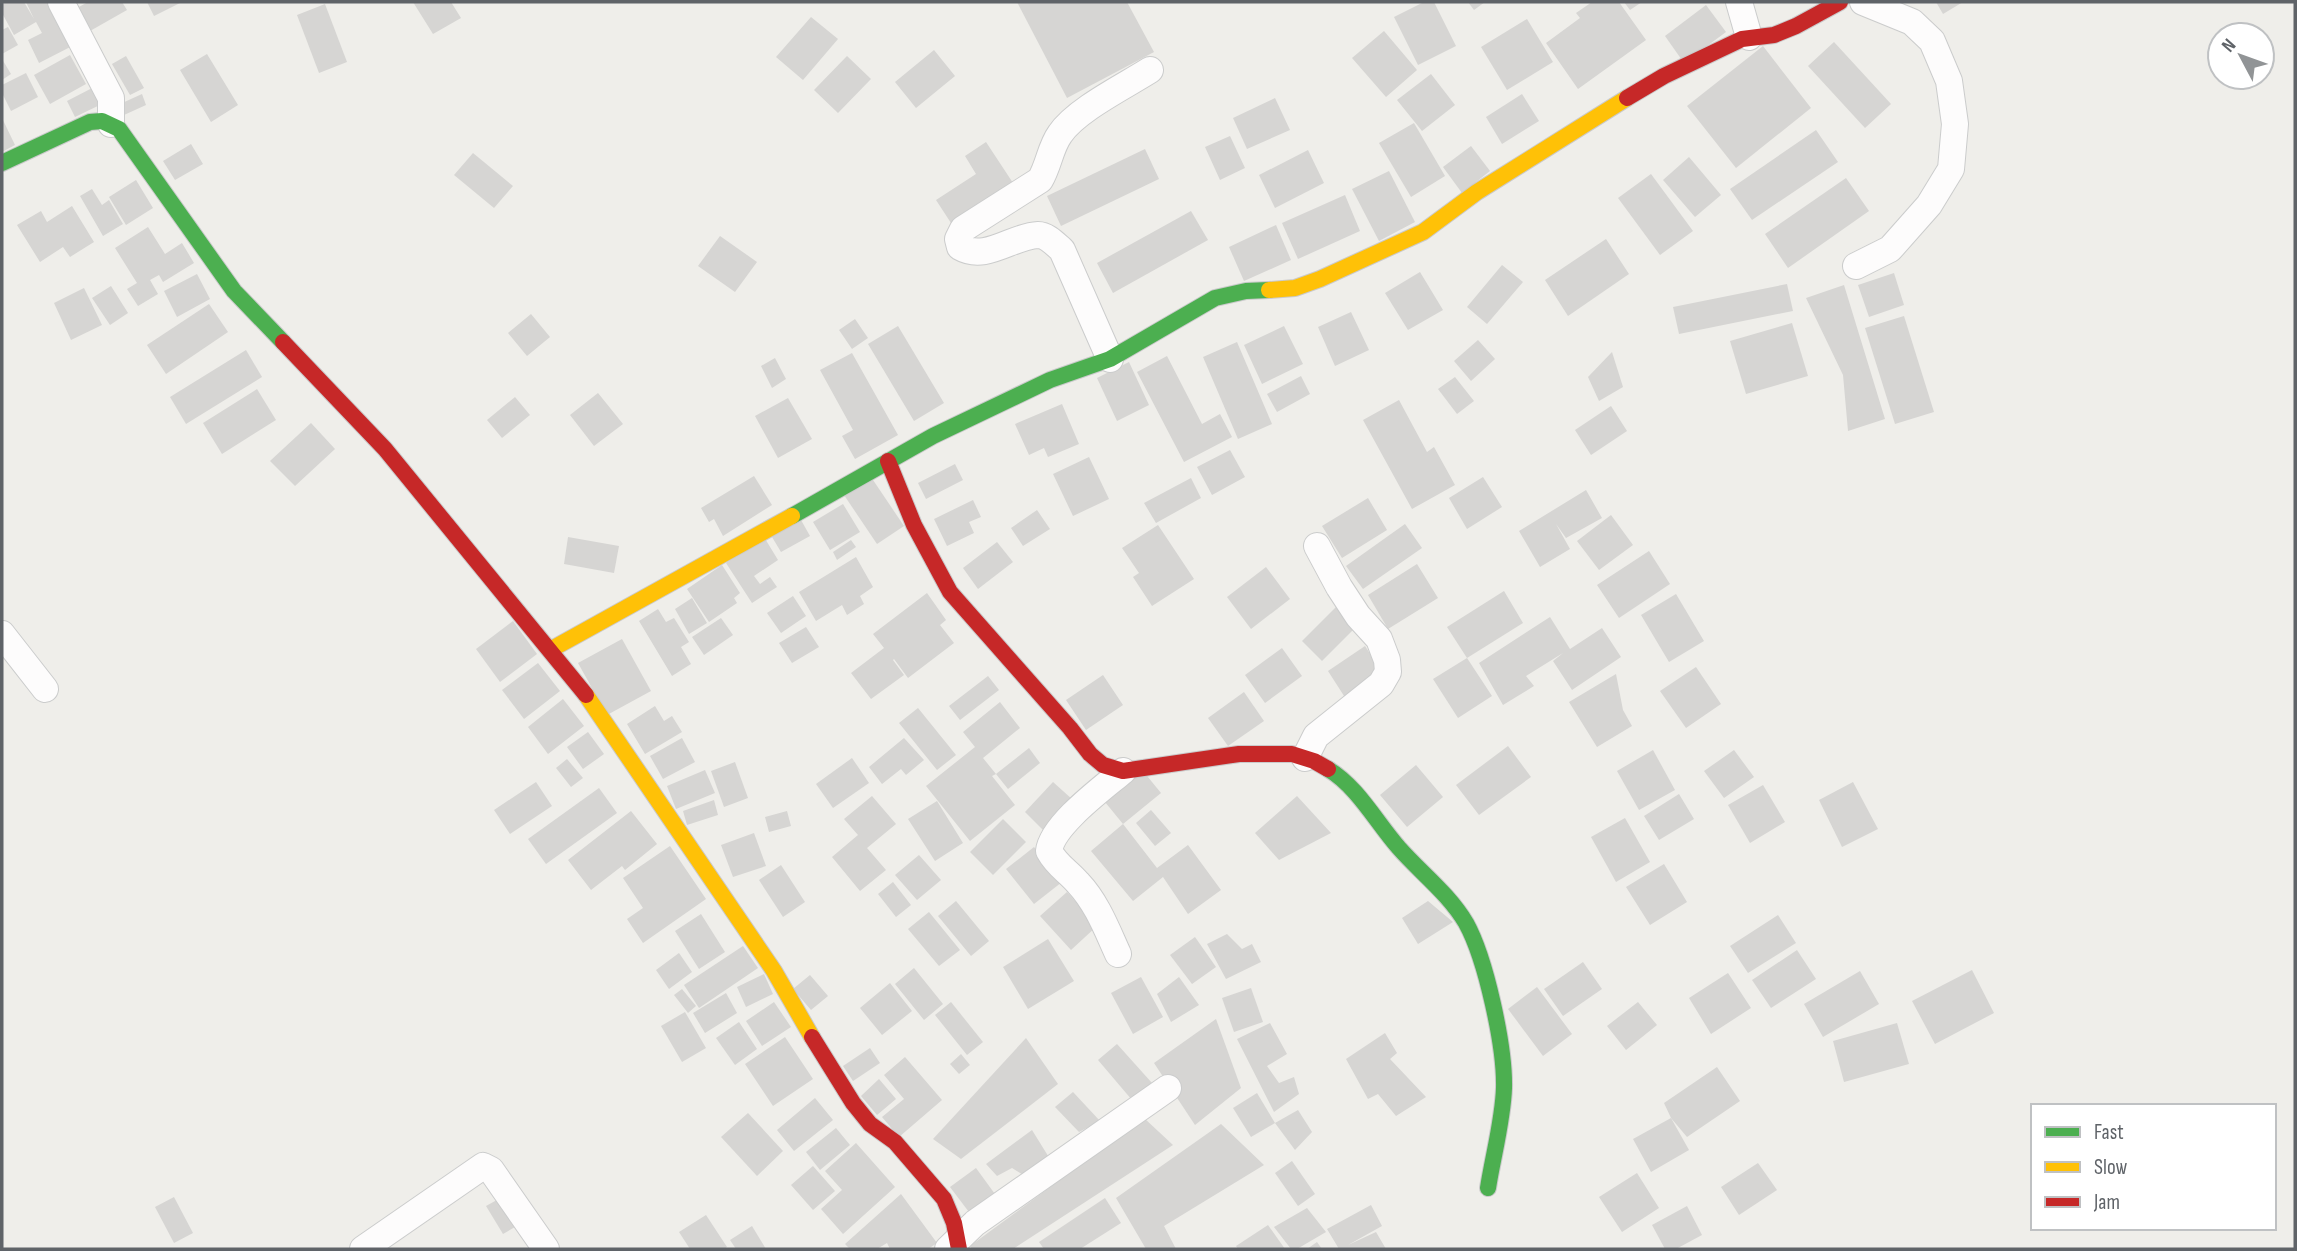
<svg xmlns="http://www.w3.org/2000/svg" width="2297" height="1251" font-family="'Sofia Sans Condensed',sans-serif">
<rect width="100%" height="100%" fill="#efeeea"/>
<g fill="#d6d5d3">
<polygon points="6,2 24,2 34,19 26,2 57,2 78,43 39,63 28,40 42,33 36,22 14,35 2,13 2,4"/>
<polygon points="88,2 122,2 127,10 90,31 77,8"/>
<polygon points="147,2 182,2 154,16"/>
<polygon points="413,2 451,2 461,18 433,34"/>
<polygon points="1017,2 1127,2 1154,52 1067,98"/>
<polygon points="1424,2 1434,2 1456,46 1418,65 1394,17"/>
<polygon points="1468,2 1485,2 1474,10"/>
<polygon points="1592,2 1619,2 1646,40 1578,89 1546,43 1580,18 1576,13"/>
<polygon points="1624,2 1642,2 1630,10"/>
<polygon points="1936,2 1963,2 1943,14"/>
<polygon points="325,4 347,62 319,73 297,15"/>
<polygon points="1706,5 1726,32 1684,63 1665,36"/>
<polygon points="811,17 838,39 803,80 776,57"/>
<polygon points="1527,19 1553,62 1507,90 1481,47"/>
<polygon points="8,27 18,45 2,54 2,30"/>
<polygon points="1384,31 1417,70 1386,97 1352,58"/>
<polygon points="1834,42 1891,104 1865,128 1808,66"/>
<polygon points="1763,46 1811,108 1736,168 1687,106"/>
<polygon points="934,50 955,76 916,108 895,82"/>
<polygon points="207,54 238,105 211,122 180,70"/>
<polygon points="70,55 86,84 50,104 34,75"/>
<polygon points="126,56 144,88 130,95 112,64"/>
<polygon points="847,56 871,79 838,113 814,90"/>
<polygon points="2,59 11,74 2,80"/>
<polygon points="26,73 38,97 11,111 2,93 2,85"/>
<polygon points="1431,74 1455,105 1422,131 1397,100"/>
<polygon points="98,85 106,102 75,117 67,101"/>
<polygon points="142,94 146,105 124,115 120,104"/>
<polygon points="1522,94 1539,121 1502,144 1486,117"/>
<polygon points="1275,98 1290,130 1247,149 1233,118"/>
<polygon points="2,118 15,145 2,152"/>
<polygon points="1414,123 1445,176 1411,197 1379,143"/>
<polygon points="1816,130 1838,162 1752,220 1730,189"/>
<polygon points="1230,136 1245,168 1220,180 1205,147"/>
<polygon points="986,142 1013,183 951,223 936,200 976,174 965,156"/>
<polygon points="191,144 203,164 175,180 163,161"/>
<polygon points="1471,146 1490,171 1462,193 1443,167"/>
<polygon points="1145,149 1159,179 1061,226 1047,196"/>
<polygon points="1308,150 1324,183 1275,208 1259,175"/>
<polygon points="473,153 513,186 494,208 454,175"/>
<polygon points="1689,157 1721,195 1695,217 1663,180"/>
<polygon points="1389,171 1415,222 1379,241 1352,189"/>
<polygon points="1651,174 1693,231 1660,255 1618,198"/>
<polygon points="1846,178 1869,211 1788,268 1765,234"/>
<polygon points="136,180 153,208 126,225 109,197"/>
<polygon points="92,189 102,205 109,200 123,224 103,236 80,196"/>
<polygon points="1345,195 1360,231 1298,259 1282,223"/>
<polygon points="72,206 94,242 70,257 63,247 40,262 17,225 41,211 47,222"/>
<polygon points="1191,211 1208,240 1113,293 1097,263"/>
<polygon points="1276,225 1291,260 1244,281 1229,247"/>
<polygon points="148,227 165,254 182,243 194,263 163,282 159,275 150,280 158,294 138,306 127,289 137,283 115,248"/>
<polygon points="720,236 757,262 735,292 698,266"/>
<polygon points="1606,239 1629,274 1568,316 1545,280"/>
<polygon points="1502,265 1523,282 1487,324 1467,307"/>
<polygon points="1420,272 1443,310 1408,330 1385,293"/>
<polygon points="1894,273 1904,305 1869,317 1858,285"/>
<polygon points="197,274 210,299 177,317 164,291"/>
<polygon points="1787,284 1793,311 1679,334 1673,307"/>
<polygon points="1844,285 1885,419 1848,431 1843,375 1806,298"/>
<polygon points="111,286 128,313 110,325 92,298"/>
<polygon points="84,288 102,325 71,340 54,303"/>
<polygon points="209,304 228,332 166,374 147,345"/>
<polygon points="1351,312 1369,350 1335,366 1318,327"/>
<polygon points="531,314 550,337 527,356 508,333"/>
<polygon points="1904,316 1934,412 1895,424 1865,328"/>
<polygon points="855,319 868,338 852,349 839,330"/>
<polygon points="1792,323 1808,376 1746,394 1730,341"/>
<polygon points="898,326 944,403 914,421 868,344"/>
<polygon points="1284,326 1303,364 1262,384 1244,345"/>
<polygon points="1478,340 1495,359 1471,381 1454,361"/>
<polygon points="1237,342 1272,424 1238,439 1203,357"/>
<polygon points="246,350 262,377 186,424 170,397"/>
<polygon points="1612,352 1623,387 1599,401 1588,377"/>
<polygon points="852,353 898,435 855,459 842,436 853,430 820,370"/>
<polygon points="1167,356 1202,424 1220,414 1232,437 1184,462 1137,372"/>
<polygon points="775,358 786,379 772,388 761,366"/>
<polygon points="1129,362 1149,405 1117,421 1097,378"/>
<polygon points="1301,376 1310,394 1277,412 1267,394"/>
<polygon points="1455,377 1474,401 1457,414 1438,389"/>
<polygon points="257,389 276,420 222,454 203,423"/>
<polygon points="598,393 623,424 594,446 570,415"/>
<polygon points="515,397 530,415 502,438 487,420"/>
<polygon points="788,398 812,439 778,458 755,416"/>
<polygon points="1399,400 1427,452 1434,447 1455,485 1412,509 1363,420"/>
<polygon points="1062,404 1079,444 1048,457 1044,448 1029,455 1015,424"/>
<polygon points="1611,406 1627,431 1591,455 1575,430"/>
<polygon points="311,423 335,449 295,486 270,461"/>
<polygon points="1230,450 1245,477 1212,495 1197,467"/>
<polygon points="1089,457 1109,499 1073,516 1053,474"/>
<polygon points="955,464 963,480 926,499 918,483"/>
<polygon points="754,476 772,505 723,536 714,519 709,522 701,508"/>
<polygon points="871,477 904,526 877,544 844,495"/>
<polygon points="1483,477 1502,507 1467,529 1449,498"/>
<polygon points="1191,478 1201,498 1156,523 1144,503"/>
<polygon points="1586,490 1602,518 1566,538 1556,524 1570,549 1540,567 1519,531"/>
<polygon points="1368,498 1387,530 1342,558 1322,526"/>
<polygon points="973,500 981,517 969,522 974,533 947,546 934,519"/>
<polygon points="843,504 860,532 830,550 813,522"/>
<polygon points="1037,510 1050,529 1023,546 1011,528"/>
<polygon points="1611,515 1633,545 1599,570 1577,541"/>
<polygon points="801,520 810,536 781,552 772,537"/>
<polygon points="1405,524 1422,548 1363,589 1346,566"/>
<polygon points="1158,525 1194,579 1152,606 1133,577 1139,573 1122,548"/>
<polygon points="568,537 619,546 614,573 564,564"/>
<polygon points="764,537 778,560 754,576 760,584 770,577 777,587 752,603 726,563"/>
<polygon points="851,540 856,547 837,560 833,552"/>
<polygon points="997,542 1013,562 978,589 963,568"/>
<polygon points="1649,551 1670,584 1619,618 1597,585"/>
<polygon points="856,557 873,587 860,596 864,604 847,615 842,605 816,621 799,592"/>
<polygon points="1417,564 1438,598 1388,629 1368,595"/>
<polygon points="722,565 740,593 734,598 737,603 709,622 687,589"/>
<polygon points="1266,567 1290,599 1251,629 1227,597"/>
<polygon points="1504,591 1523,623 1467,658 1447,627"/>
<polygon points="927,593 946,620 940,625 954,643 908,678 894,659 893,660 904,675 871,699 851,673 884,648 873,634"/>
<polygon points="1676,594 1704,641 1669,662 1641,615"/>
<polygon points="793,596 806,616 781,633 767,613"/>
<polygon points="692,598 707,623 689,634 675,609"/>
<polygon points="1338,605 1358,625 1322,661 1302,641"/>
<polygon points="658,609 666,622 674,618 689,642 681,647 691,664 672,676 639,621"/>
<polygon points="1550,617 1570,649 1602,628 1621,657 1572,690 1553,661 1563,653 1526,676 1534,686 1503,705 1479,663"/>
<polygon points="721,618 733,635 704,655 692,637"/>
<polygon points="513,621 537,654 500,682 476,649"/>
<polygon points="806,627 819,647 792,663 779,643"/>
<polygon points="622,639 651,691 607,715 578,663"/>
<polygon points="1365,646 1384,675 1346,699 1328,671"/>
<polygon points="1282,648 1302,676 1265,703 1245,675"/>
<polygon points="1467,658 1492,696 1458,718 1433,679"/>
<polygon points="538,663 560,691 524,719 502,690"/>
<polygon points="1696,667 1721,704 1686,728 1660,691"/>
<polygon points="1616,674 1623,710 1632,726 1597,747 1569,702"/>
<polygon points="1103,675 1123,705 1086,730 1066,700"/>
<polygon points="988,676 999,690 960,720 949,706"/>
<polygon points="1244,692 1264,721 1228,746 1208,718"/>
<polygon points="563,699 584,726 548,754 528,727"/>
<polygon points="1000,702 1020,728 983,758 996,774 992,776 1015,805 970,841 926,786 975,747 963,732"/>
<polygon points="655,706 664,721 672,716 682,732 645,754 627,724"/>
<polygon points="918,708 956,755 937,770 899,723"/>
<polygon points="588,732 604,754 583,769 567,747"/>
<polygon points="682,738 695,762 663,779 650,756"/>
<polygon points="904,738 924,760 906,775 901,769 882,784 869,767"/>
<polygon points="1508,746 1531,777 1479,815 1456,785"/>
<polygon points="1029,748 1040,763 1008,789 996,774"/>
<polygon points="1653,750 1675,790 1639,810 1617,771"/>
<polygon points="1734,750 1754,777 1724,798 1704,771"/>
<polygon points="852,758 869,783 833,808 816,784"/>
<polygon points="567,759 583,778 571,787 556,768"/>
<polygon points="735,762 748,798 724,807 711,771"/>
<polygon points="1416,765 1443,797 1407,827 1380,795"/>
<polygon points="705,770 715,793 676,809 667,786"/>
<polygon points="1143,771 1161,793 1123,824 1105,802"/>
<polygon points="536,782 552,806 510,834 494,810"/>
<polygon points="1053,782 1073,800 1044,831 1025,812"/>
<polygon points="1853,782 1878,829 1842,847 1819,800"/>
<polygon points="1763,785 1785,822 1750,843 1728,805"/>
<polygon points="599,788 617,813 546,864 528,839"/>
<polygon points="1679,794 1694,819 1659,840 1644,816"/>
<polygon points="872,796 896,824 867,848 886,870 860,891 832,857 858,835 844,819"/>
<polygon points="1297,796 1331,833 1279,860 1255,833"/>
<polygon points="714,800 718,815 687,825 683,811"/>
<polygon points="937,801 963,843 935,861 908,819"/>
<polygon points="1151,810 1171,833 1155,846 1136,823"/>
<polygon points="631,811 657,844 625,870 622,866 591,890 568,860"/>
<polygon points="787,811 791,826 769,832 765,817"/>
<polygon points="1625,818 1650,862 1616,882 1591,837"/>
<polygon points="1003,819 1026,842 993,875 970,852"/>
<polygon points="1123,824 1157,868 1188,845 1221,890 1188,914 1163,877 1133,901 1091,851"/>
<polygon points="754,833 766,866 733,877 721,845"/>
<polygon points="670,846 706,899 643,943 627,919 643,908 623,878"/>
<polygon points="1034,847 1062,882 1034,904 1006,869"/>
<polygon points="919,855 941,880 917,900 895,875"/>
<polygon points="1664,864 1687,902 1650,925 1626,887"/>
<polygon points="781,865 805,902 783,917 759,880"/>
<polygon points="893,882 911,905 896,917 878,894"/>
<polygon points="1067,892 1097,926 1071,950 1040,916"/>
<polygon points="956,901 989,941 971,956 938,916"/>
<polygon points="1428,901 1453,922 1418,944 1402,918"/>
<polygon points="929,912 960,950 939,966 908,929"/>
<polygon points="701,914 725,952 699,969 675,931"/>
<polygon points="1778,915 1796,943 1748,973 1730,946"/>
<polygon points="1227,934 1242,949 1252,944 1261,962 1226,979 1207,944"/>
<polygon points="1195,937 1216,967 1192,984 1170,955"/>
<polygon points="1048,939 1074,981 1028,1009 1003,967"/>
<polygon points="743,946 758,968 699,1008 684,985"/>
<polygon points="1797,950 1816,979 1771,1008 1752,980"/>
<polygon points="679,953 692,972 669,989 656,970"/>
<polygon points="1583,962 1602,989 1563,1016 1544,989"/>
<polygon points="914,968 943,1004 924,1020 895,984"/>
<polygon points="1972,970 1994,1013 1935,1044 1912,1001"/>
<polygon points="1860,971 1879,1004 1823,1037 1804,1004"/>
<polygon points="1728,973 1751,1008 1711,1034 1689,998"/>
<polygon points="764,974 773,994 746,1007 737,987"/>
<polygon points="810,975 828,996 811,1010 793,989"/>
<polygon points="1141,977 1163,1017 1133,1034 1111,993"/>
<polygon points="1179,977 1199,1005 1171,1022 1157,994"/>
<polygon points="890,983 912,1011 882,1035 860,1008"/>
<polygon points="1537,987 1572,1034 1543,1056 1508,1009"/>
<polygon points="1251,988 1263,1022 1234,1032 1222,998"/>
<polygon points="682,989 696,1006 688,1013 674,995"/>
<polygon points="726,993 737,1013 705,1033 693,1013"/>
<polygon points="774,1002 791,1027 762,1046 746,1021"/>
<polygon points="951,1002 983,1042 967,1055 935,1015"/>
<polygon points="1638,1002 1657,1025 1626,1050 1607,1026"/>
<polygon points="685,1012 706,1048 682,1062 661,1026"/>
<polygon points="1216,1019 1241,1088 1195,1125 1154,1063"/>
<polygon points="739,1022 757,1049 735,1065 716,1038"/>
<polygon points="1270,1023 1287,1054 1267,1066 1279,1083 1294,1077 1299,1094 1274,1112 1237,1039"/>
<polygon points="1897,1023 1909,1064 1844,1082 1833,1041"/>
<polygon points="1385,1033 1397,1053 1390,1059 1426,1097 1396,1116 1378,1094 1368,1099 1346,1059"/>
<polygon points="785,1037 813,1079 773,1106 745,1064"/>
<polygon points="1026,1038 1058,1084 961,1159 933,1139"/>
<polygon points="1117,1044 1152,1083 1132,1100 1098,1060"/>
<polygon points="870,1048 880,1063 853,1081 843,1066"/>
<polygon points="961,1054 970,1065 959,1074 950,1064"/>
<polygon points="905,1057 942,1100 899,1137 882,1117 904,1099 884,1075"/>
<polygon points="1717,1067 1740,1101 1687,1137 1671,1118 1664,1103"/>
<polygon points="879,1079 896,1099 877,1115 861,1096"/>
<polygon points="1073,1092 1100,1121 1079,1132 1055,1107"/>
<polygon points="1257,1093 1275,1123 1251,1137 1233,1108"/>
<polygon points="815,1098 833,1120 794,1151 777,1130"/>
<polygon points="1298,1110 1312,1132 1295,1150 1275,1123"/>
<polygon points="748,1113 783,1151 757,1176 721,1137"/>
<polygon points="1144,1118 1173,1145 1013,1249 972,1249 970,1246"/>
<polygon points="1671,1118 1689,1150 1651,1172 1633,1139"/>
<polygon points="1221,1124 1264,1165 1164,1226 1176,1249 1146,1249 1116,1198"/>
<polygon points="836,1128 850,1145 820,1170 806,1152"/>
<polygon points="1032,1130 1050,1159 1025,1176 1012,1168 997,1176 986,1164"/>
<polygon points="856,1143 895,1187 843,1234 821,1209 842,1190 825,1171"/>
<polygon points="1292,1161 1315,1194 1298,1206 1275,1173"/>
<polygon points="1758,1163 1777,1190 1739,1215 1721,1187"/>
<polygon points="813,1166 835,1191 813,1210 791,1185"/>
<polygon points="976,1168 1000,1201 975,1220 950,1187"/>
<polygon points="1637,1173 1659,1208 1622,1232 1599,1197"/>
<polygon points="901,1194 937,1243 928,1249 890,1249 887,1243 877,1249 850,1249 845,1244"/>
<polygon points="506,1195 522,1223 503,1234 486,1206"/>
<polygon points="174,1197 193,1233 174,1243 155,1207"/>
<polygon points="1105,1198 1121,1223 1080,1249 1044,1249 1039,1242"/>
<polygon points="1371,1205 1382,1226 1348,1245 1376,1232 1386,1249 1339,1249 1327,1229"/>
<polygon points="1687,1206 1702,1235 1676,1249 1665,1249 1652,1225"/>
<polygon points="1307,1208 1326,1232 1297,1249 1291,1249 1274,1227"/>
<polygon points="706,1215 727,1247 724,1249 690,1249 679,1232"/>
<polygon points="1268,1225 1285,1249 1238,1249 1236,1246"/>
<polygon points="752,1226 766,1249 736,1249 730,1240"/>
<polygon points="1317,1242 1322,1249 1307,1249"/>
</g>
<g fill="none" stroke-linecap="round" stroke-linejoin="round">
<g stroke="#cbcccc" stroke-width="28">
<g id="street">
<polyline points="61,2 111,98 111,124"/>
<polyline points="1739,2 1749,37"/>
<polyline points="1856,266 1890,249 1929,205 1951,169 1955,124 1949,81 1932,41 1912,22 1863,2"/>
<path d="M1110,359L1062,250C1055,244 1047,235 1038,235C1012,236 986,262 960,247L958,239L963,229L1040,180C1049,165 1050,148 1060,134C1076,110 1125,86 1150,70"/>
<polyline points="2,634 45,689"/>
<polyline points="1305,758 1316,736 1381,684 1388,672 1387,660 1379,639 1358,616 1339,587 1317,546"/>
<path d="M1118,954C1107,930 1097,903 1078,883C1068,871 1057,866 1049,851C1052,825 1103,788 1123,771"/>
<polyline points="363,1249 483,1166 491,1170 546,1249"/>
<polyline points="948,1249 975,1223 1168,1088"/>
</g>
</g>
<g stroke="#cacacb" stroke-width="18">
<g id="fast">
<polyline points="2,163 90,122 102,121 119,129 234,291 283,342"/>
<polyline points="792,516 933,436 1050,380 1110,359 1215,298 1246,291 1269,290"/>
<path d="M1328,769C1358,787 1376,822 1399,848C1421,873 1449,894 1466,923C1486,959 1505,1047 1504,1088C1503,1120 1493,1156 1488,1188"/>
</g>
</g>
<g stroke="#cacacb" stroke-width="18">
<g id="slow">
<polyline points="1269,290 1295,288 1320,279 1423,232 1477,192 1627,98"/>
<polyline points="550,650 792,516"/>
<polyline points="586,695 774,971 812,1037"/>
</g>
</g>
<g stroke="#cacacb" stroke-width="18">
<g id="jam">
<polyline points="1627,98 1664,76 1742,39 1774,35 1796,26 1840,2"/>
<polyline points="283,342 385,449 586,695"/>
<polyline points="888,461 914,525 950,592 1070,728 1090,754 1103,765 1123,771 1239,754 1292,754 1314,761 1328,769"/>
<polyline points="812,1037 853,1103 870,1124 895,1142 944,1199 954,1223 959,1249"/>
</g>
</g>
<use href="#street" stroke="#fdfcfc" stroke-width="26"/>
<use href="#fast" stroke="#4caf50" stroke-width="16"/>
<use href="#slow" stroke="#ffc107" stroke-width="16"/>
<use href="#jam" stroke="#c62828" stroke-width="16"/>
</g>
<rect width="2297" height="1251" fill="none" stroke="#5f6368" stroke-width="7"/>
<rect x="2031" y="1104" width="245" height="126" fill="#ffffff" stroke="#bfc1c3" stroke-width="2"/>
<rect x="2045" y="1127" width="35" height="10" fill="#4caf50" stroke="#bfc1c3" stroke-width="2"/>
<text x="2094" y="1139" font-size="21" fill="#5f6368">Fast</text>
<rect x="2045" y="1162" width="35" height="10" fill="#ffc107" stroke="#bfc1c3" stroke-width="2"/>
<text x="2094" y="1174" font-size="21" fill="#5f6368">Slow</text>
<rect x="2045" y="1197" width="35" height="10" fill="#c62828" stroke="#bfc1c3" stroke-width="2"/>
<text x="2094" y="1209" font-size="21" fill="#5f6368">Jam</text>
<g transform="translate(2241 56) rotate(311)"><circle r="33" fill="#ffffff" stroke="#bfc1c3" stroke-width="2"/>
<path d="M0-5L12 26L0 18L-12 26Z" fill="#919496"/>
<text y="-10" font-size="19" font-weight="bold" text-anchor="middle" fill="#5f6368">N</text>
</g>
</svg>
